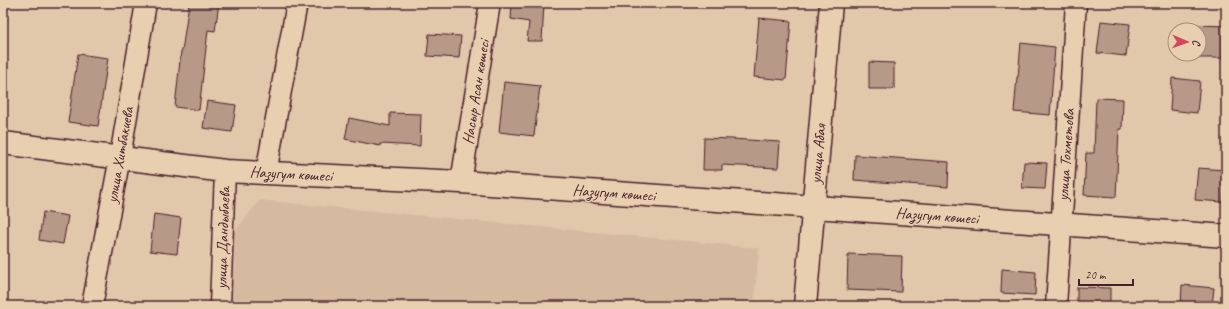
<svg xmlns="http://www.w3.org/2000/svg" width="1229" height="309" font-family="Caveat,sans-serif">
<rect width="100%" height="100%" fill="#e2c8ab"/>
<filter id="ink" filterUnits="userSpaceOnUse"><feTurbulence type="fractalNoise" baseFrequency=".025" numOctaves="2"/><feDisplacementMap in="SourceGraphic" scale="8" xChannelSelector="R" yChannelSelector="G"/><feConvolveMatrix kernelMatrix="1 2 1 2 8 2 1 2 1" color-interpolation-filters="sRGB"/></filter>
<g filter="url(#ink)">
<polygon fill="#d5baa0" points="260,200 759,248 754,306 232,306 234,232"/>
<g fill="#b79987" stroke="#4a1f2b">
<polygon points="189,3 219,3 215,31 208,30 199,110 175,107 181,51 182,51"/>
<polygon points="512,3 544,3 542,41 527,41 529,22 511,19"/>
<polygon points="759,18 791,21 786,80 754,77"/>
<polygon points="1101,21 1130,24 1126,56 1097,53"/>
<polygon points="1197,25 1226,26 1226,58 1197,58 1197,54 1199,54 1199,30 1197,30"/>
<polygon points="429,34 461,36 459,58 427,56"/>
<polygon points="1021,43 1055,47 1050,115 1014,112 1017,77 1018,77"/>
<polygon points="78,54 108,58 98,126 68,122"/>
<polygon points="869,62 894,63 894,89 869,89"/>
<polygon points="1172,78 1200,81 1197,113 1170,110"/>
<polygon points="504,82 540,86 534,136 499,132"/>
<polygon points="1096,98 1123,99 1122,129 1119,129 1116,197 1084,195 1086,153 1094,153"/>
<polygon points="207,101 236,105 232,132 203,128"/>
<polygon points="390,113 421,114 420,146 380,144 380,146 345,139 349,118 390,126"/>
<polygon points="704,138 732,139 780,142 778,168 722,165 722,170 703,170"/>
<polygon points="855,155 949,162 948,187 854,180"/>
<polygon points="1024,162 1047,163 1045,189 1022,188"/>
<polygon points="1198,168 1225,170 1223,202 1195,200"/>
<polygon points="43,212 68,216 63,244 39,240"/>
<polygon points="154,214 181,218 177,254 150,251"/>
<polygon points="848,254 902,256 901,292 847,290"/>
<polygon points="1002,269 1036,272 1035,295 1001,293"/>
<polygon points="1182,285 1214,288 1212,306 1181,306"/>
<polygon points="1077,287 1110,288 1110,306 1077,306"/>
</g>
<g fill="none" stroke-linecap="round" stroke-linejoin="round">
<g stroke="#4a1f2b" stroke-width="23">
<g id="street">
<polyline points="266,173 297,3"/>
<polyline points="461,182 490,3"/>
<polyline points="92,306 120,157 146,3"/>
<polyline points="220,306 225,171"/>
<polyline points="1056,306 1076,3"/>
</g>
</g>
<g stroke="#4a1f2b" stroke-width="25">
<g id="secondary">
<polyline points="3,143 225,171 461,182 1226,236"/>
<polyline points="805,306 831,3"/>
</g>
</g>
<use href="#street" stroke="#e8cfb0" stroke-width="20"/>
<use href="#secondary" stroke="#e8cfb0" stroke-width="22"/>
</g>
</g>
<g text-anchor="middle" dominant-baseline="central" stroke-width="3" stroke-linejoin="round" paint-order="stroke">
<g font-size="16" fill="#4a1f2b" stroke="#e8cfb0">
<text transform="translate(476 92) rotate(-81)">Насыр Асан көшесі</text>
<text transform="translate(818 154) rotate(-85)">улица Абая</text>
<text transform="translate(120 155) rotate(-80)">улица Хитбакиева</text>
<text transform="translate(1066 155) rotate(-86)">улица Тохметова</text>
<text transform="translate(291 174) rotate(3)">Назугум көшесі</text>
<text transform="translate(614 193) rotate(4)">Назугум көшесі</text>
<text transform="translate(937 216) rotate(4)">Назугум көшесі</text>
<text transform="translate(223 238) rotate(-88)">улица Дандыбаева</text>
</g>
</g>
<rect width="1229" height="309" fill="none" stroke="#e8cfb0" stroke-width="16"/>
<rect x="8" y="8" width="1213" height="293" fill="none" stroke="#4a1f2b" stroke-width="1.5" filter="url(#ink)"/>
<g transform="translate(1187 42) rotate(92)"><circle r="19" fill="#e8cfb0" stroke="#a9897b"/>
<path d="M0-3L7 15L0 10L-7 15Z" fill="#d1495b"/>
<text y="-6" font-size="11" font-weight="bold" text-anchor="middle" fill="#4a1f2b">С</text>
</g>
<path d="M1079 279v6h54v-6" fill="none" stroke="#4a1f2b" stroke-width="2"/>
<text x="1085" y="279" font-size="12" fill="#4a1f2b" stroke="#e8cfb0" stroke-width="3" paint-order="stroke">20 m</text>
</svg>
